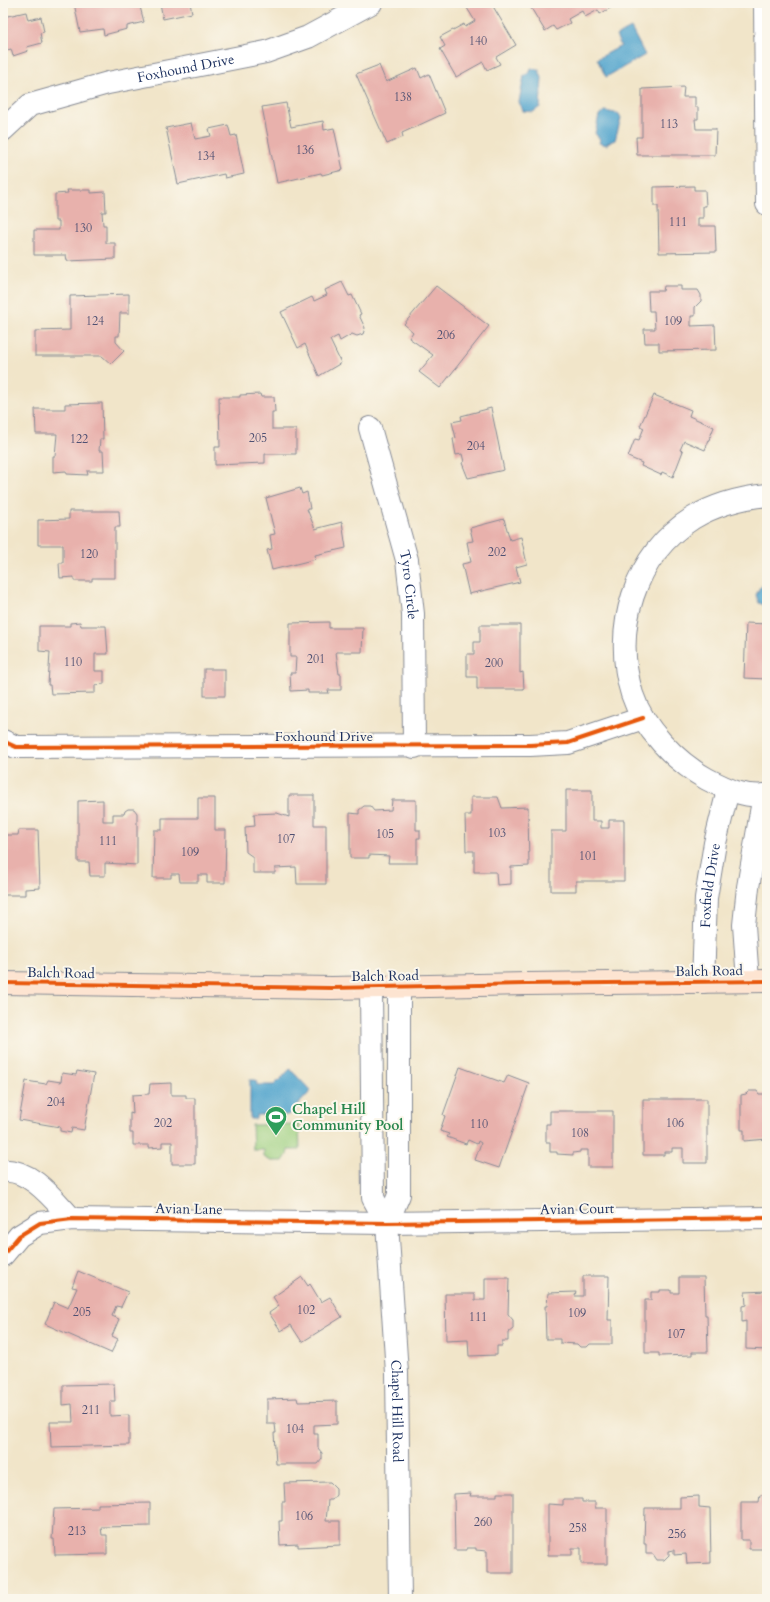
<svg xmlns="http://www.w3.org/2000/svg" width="770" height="1602" font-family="Cardo,serif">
<rect width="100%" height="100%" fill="#fbf7ec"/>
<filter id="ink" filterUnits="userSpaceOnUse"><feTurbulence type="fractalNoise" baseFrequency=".025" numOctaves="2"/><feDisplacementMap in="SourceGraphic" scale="8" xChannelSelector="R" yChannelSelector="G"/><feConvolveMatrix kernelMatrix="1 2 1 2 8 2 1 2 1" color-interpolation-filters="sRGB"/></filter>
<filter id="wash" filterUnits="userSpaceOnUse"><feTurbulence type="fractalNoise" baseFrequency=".012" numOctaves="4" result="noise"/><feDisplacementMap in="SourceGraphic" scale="16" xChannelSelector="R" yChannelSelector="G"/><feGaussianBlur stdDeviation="0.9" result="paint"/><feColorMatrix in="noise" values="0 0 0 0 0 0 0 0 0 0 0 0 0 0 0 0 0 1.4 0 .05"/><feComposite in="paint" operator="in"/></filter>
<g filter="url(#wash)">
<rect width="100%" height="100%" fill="#f1e5c9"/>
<polygon fill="#9ccf7e" stroke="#5c7f6e" points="299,1124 300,1150 288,1150 287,1155 283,1161 271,1161 264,1157 264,1150 253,1150 252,1125"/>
<g fill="#52a5cd" stroke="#366a96">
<polygon points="631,28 645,55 606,77 597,59 621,46 616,36"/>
<polygon points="531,68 539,70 542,78 540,107 533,112 523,111 519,102 524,76 530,72"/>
<polygon points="605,111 619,114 621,118 615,140 607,143 607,145 599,143 600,140 595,133 599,115"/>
<polygon points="767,583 767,606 759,603 756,595 760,587"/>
<polygon points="290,1069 311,1091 288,1115 256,1115 256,1119 250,1119 250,1080 256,1080 257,1085 274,1085"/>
</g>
<g id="blocks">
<g fill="#e8b1ac">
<polygon points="74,3 139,3 144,22 127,26 127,29 104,35 103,29 80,32"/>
<polygon points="160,3 190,3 192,13 163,19"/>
<polygon points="475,3 491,3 516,45 496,57 500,64 487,70 483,62 456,77 440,49 445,46 440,37 464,24 465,27 475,21 467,8"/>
<polygon points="528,3 617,3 617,4 600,14 598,10 585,17 582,11 568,19 570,23 556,30 553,26 545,31"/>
<polygon points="26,12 28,20 41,17 44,32 40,33 42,43 27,47 28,51 13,56 11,49 4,51 5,54 3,54 3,17"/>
<polygon points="379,65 386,82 417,68 421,78 429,74 445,113 402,133 403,137 387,144 356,74"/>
<polygon points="684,87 683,97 695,97 695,107 698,107 698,119 695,119 696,129 716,129 715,155 637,155 636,137 642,137 642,89"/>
<polygon points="286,103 291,127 323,121 324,130 334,128 343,170 322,175 321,173 277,183 262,107"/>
<polygon points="191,123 195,139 211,136 209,129 228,125 231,136 236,135 244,174 225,178 224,174 178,184 166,128"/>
<polygon points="694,186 694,190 705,190 706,206 703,206 703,218 698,218 698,226 715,226 716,252 659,253 658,206 654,206 654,187"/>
<polygon points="67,190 91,190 91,193 105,192 106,212 102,212 103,225 106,225 106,243 115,243 115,259 67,261 66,255 34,255 34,230 59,230 59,221 55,221 55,194 68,193"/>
<polygon points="342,282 349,296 352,295 361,314 359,315 365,328 363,334 357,336 352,334 340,341 338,336 330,340 341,363 319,376 305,344 298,348 281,312 312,297 314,301 327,295 325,290"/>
<polygon points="436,286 489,326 440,388 419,372 433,355 409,338 413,332 404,324"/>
<polygon points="664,286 681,286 681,290 698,290 701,295 701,301 695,307 695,316 691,316 691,326 715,325 716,350 659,351 659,343 645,343 644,329 655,329 654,311 649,311 648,291 663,291"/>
<polygon points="129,294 129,313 120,313 119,336 116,336 116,342 124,351 111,364 102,356 35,356 35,331 70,330 70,296"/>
<polygon points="260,394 261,397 274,397 275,412 272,412 272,429 296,429 296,454 265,454 265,463 215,465 215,447 220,447 219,397 240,397 240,395"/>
<polygon points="654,395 691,410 689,416 714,427 705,450 684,441 680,450 683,451 673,477 662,472 661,475 641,466 642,463 628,457 635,439 639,440 644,428 640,426"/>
<polygon points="102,403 103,439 100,439 99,451 103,451 104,471 87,471 88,475 67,474 66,471 53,472 53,456 55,456 57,434 36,434 35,409 65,409 65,404"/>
<polygon points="491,408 504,470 468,478 462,463 464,462 462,454 456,455 453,439 456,438 452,422 462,420 461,416"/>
<polygon points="300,488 302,494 307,492 310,509 307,509 315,529 342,522 346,548 315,555 316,559 272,570 267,550 272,549 270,535 275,534 266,498"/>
<polygon points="69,511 119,511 120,527 115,527 115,578 92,578 92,581 74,581 74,577 60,578 59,563 63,563 63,545 38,545 38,520 69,519"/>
<polygon points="504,519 510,540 521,537 527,564 516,567 520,582 469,594 462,564 471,562 467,542 473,541 470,528"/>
<polygon points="80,622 81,626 106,626 108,654 95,654 95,671 104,671 104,684 95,685 95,693 51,694 50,685 48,685 50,652 39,651 39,626 70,626 70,623"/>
<polygon points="329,622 329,628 363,628 362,652 336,652 339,674 341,674 341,690 328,690 329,693 308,693 308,690 291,691 290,673 295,673 296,657 290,657 290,623"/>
<polygon points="746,623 767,624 767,679 744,678"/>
<polygon points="480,625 520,625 520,673 523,672 524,689 477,689 477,677 467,677 467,654 474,654 474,642 480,642"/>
<rect x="204" y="669" width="21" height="27"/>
<polygon points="566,790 592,790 592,821 601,821 601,828 609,828 609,820 624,820 624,881 576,881 576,891 551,891 551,831 566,831"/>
<polygon points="289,795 314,795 314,825 326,825 326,884 297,884 296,867 275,868 275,873 253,873 253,857 246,852 245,827 255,826 254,814 277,813 289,817"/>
<polygon points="471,797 498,797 502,808 528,807 529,866 511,867 511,884 497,885 496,872 474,872 474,851 466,851 465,815 471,815"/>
<polygon points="198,798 215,798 215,830 226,830 225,883 207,883 207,875 198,875 198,882 180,882 179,874 171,874 171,878 153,878 154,830 162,830 162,818 198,818"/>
<polygon points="103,800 103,821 113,821 113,814 124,814 125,811 128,809 134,809 137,813 137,865 105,863 105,876 90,876 89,862 78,862 78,801"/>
<polygon points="392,800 416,800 416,830 420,830 420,838 417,838 417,863 388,863 389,856 369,855 369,858 350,858 350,813 359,814 359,810 364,806 370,806 374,811 391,810"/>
<polygon points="19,830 38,830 40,888 25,889 25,895 3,895 3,835 18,835"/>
<polygon points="460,1067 504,1083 508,1075 529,1083 499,1168 475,1160 481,1143 478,1141 477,1144 468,1140 466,1144 447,1137 449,1134 440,1131 445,1116 443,1115"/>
<polygon points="77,1071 94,1074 84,1130 72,1128 71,1133 60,1131 60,1127 19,1120 26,1081 46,1084 48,1080 61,1082 62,1073 76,1075"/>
<polygon points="171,1083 171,1095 186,1095 186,1098 195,1098 195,1164 172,1164 172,1142 162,1142 162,1147 149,1148 149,1145 133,1145 133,1133 130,1133 130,1113 133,1114 132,1095 149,1094 150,1084"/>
<polygon points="749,1091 757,1091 759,1094 767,1094 767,1139 744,1141 744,1130 741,1130 741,1095 746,1094"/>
<polygon points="643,1099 707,1099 707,1163 683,1163 683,1148 672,1148 672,1152 664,1152 664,1155 643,1155"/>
<polygon points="550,1111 613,1111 613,1167 588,1167 588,1150 580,1150 580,1152 573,1153 573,1155 557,1154 557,1152 550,1152 550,1142 546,1142 546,1124 550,1124"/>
<polygon points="78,1271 128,1292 121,1307 116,1306 112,1316 119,1319 112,1336 118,1339 111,1353 45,1324 54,1302 68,1308 77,1288 72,1287"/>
<polygon points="583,1276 609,1276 608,1320 612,1320 612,1344 590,1344 587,1347 580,1347 577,1344 560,1343 560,1339 546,1339 545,1306 547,1306 548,1293 576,1292 575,1296 583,1296"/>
<polygon points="302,1277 308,1286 310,1284 321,1302 330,1297 342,1317 302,1342 291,1325 281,1331 269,1313 279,1306 273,1297"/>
<polygon points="679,1277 704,1277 705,1315 707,1315 708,1352 692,1352 692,1355 659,1356 659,1353 645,1353 645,1300 651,1300 651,1292 660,1292 660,1290 671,1290 671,1293 679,1293"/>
<polygon points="485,1278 509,1278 508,1314 513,1320 513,1329 508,1333 508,1341 502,1341 502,1346 497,1346 497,1355 469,1356 468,1340 446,1341 445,1294 475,1294 475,1300 485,1300"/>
<polygon points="767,1291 767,1350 746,1349 746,1321 742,1322 742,1306 746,1305 745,1292"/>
<polygon points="114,1384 115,1401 110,1401 110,1416 129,1415 129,1445 51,1447 50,1422 73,1422 72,1404 63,1405 63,1385"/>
<polygon points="297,1398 298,1402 337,1401 337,1424 314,1425 314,1434 318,1434 318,1448 322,1453 322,1459 318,1464 276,1464 274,1433 276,1433 275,1424 267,1424 267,1399"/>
<polygon points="330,1482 336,1488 336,1495 332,1500 328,1500 326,1521 340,1521 340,1545 298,1547 298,1544 280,1545 279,1521 282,1521 282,1502 285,1502 284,1483"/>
<polygon points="471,1493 470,1496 497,1496 497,1493 513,1493 513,1573 487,1573 487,1551 476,1550 476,1548 467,1548 467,1550 455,1550 454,1494"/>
<polygon points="760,1495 767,1495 767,1549 749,1549 749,1540 741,1540 741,1502 759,1502"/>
<polygon points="699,1496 699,1507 710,1508 711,1563 687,1564 686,1554 674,1555 674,1550 669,1551 669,1555 664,1560 657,1560 653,1554 646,1554 646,1544 644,1544 645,1508 680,1508 680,1497"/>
<polygon points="563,1499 582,1499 582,1502 595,1502 595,1508 607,1508 607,1564 581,1564 581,1548 572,1548 572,1555 548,1555 548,1504 563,1505"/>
<polygon points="150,1503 150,1526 101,1527 102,1535 107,1535 107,1554 55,1555 54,1539 52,1539 54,1509 98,1508 98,1504"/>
</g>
</g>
</g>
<g filter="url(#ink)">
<use href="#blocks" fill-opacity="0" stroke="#868a94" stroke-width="1"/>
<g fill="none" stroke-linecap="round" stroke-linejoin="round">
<g stroke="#868a94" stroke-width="24">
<g id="street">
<polyline points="765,3 767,204"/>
<path id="s1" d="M3,130L30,105L108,83L266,52L308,37L371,3"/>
<path id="s2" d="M370,428L407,560L413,614L414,747"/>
<path d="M767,495C740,498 716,504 693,518C634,555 612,630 632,694C643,728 676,762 707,779C726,789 745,798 767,795"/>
<polyline points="3,741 16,747 530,745 568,743 643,718"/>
<polyline points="748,981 744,925 748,887 764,795"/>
<path id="s3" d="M703,982L706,898L715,843L728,790"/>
<path id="s4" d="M371,988L373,1198L387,1223L397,1373L400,1599"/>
<path d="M3,1171C30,1168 55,1201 72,1219"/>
<polyline points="387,1223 399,1195 399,987"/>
<polyline points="3,1255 19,1236 40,1223 72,1219 387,1223 767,1218"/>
</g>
</g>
<g stroke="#868a94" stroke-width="24">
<polyline id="secondary" points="3,983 332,988 527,984 767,981"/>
</g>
<use href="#street" stroke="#fff" stroke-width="22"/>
<use href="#secondary" stroke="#fde4d1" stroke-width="22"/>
<g stroke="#fbf7ec" stroke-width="6">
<g id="cycleway">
<polyline points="3,741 16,747 530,745 568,743 643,718"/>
<polyline points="3,983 332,988 527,984 767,981"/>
<polyline points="3,1255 19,1236 40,1223 72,1219 387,1223 767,1218"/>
</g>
</g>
<use href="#cycleway" stroke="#e8590c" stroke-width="4"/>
</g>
</g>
<defs>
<g id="stadium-pin" transform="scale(1.15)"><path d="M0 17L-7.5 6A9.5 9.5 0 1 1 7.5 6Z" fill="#2e9e5b" stroke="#fbf7ec"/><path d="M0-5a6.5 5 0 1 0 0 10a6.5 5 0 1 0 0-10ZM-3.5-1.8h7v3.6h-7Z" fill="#fff"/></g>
</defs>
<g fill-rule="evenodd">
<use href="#stadium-pin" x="276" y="1117"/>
</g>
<g text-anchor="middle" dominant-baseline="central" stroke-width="4" stroke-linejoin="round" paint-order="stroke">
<g font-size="12" fill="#4e5072">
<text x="478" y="41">140</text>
<text x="403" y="97">138</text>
<text x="669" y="124">113</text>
<text x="305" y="150">136</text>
<text x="206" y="156">134</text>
<text x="678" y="222">111</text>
<text x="83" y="228">130</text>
<text x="95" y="321">124</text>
<text x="673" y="321">109</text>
<text x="446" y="335">206</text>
<text x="258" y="438">205</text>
<text x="79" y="439">122</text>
<text x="476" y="446">204</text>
<text x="497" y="552">202</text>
<text x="89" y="554">120</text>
<text x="316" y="659">201</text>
<text x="73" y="662">110</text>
<text x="494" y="663">200</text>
<text x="497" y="833">103</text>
<text x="385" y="834">105</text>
<text x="286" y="839">107</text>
<text x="108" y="841">111</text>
<text x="190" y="852">109</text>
<text x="588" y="856">101</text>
<text x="56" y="1102">204</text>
<text x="163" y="1123">202</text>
<text x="675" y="1123">106</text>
<text x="479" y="1124">110</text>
<text x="580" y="1133">108</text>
<text x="306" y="1310">102</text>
<text x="82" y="1312">205</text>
<text x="577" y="1313">109</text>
<text x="478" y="1317">111</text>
<text x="676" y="1334">107</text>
<text x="91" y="1410">211</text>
<text x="295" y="1429">104</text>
<text x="304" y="1516">106</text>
<text x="483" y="1522">260</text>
<text x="578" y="1528">258</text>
<text x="77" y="1531">213</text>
<text x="677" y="1534">256</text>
</g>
<g font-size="14" fill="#1b2f5e" stroke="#fbf7ec">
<text stroke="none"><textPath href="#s1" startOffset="197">Foxhound Drive</textPath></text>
<text stroke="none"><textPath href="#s2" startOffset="162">Tyro Circle</textPath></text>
<text x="324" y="736">Foxhound Drive</text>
<text stroke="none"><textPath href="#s3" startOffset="97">Foxfield Drive</textPath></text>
<text transform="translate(709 971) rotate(-1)">Balch Road</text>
<text transform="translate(61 973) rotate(1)">Balch Road</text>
<text transform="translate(385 976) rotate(-1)">Balch Road</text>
<text transform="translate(189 1209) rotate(1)">Avian Lane</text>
<text transform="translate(577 1209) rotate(-1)">Avian Court</text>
<text stroke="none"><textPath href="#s4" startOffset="427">Chapel Hill Road</textPath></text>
</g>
<g font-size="14" font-weight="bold" fill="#27864d" stroke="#fbf7ec" text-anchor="start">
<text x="292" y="1109">Chapel Hill<tspan x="292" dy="16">Community Pool</tspan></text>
</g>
</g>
<rect width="770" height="1602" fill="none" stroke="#fbf7ec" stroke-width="16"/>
</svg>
